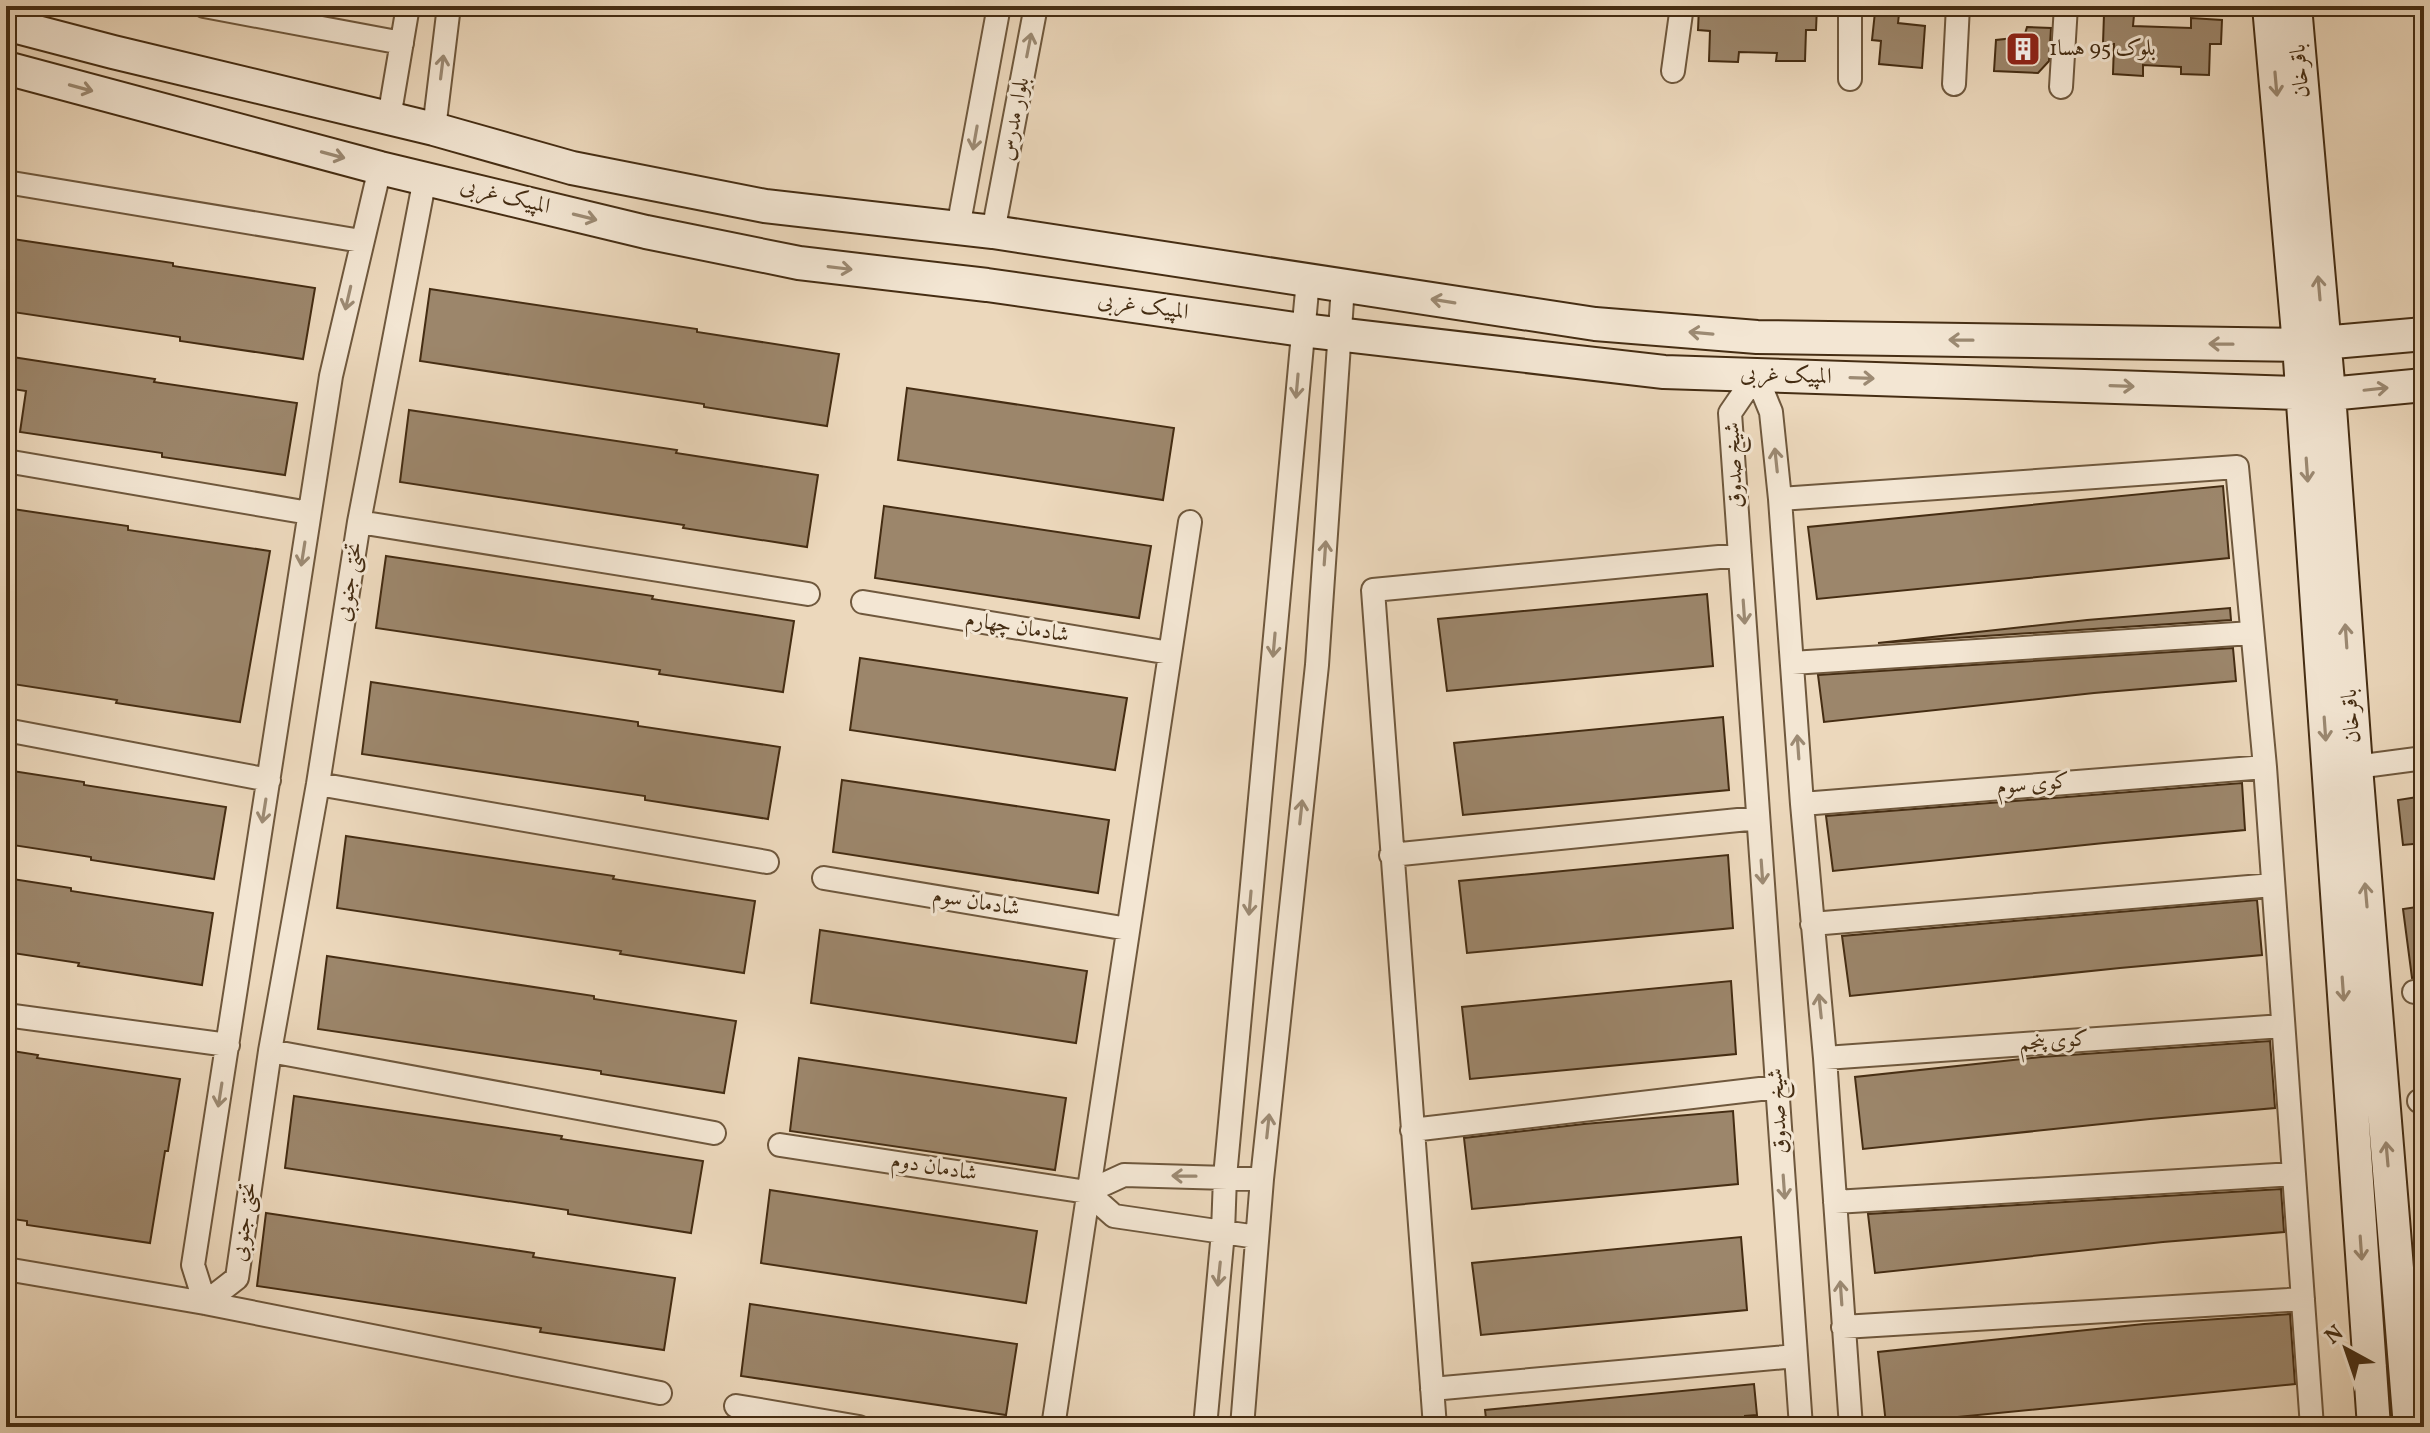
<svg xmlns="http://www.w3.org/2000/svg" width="2430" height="1433" viewBox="0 0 2430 1433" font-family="Vollkorn,Amiri,serif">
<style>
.building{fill:#9c866b;stroke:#452d13;stroke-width:2}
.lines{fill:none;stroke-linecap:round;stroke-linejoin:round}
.street-casing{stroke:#6f583d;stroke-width:26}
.secondary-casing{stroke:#452d13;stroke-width:36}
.street{stroke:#f3e6d3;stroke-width:22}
.secondary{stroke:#f3e6d3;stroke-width:32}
.oneway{stroke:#9c8a73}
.labels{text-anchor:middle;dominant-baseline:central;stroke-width:6;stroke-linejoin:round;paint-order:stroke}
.poi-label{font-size:22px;fill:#452d13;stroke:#f3e6d3;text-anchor:start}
.street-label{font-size:22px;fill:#452d13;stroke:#f3e6d3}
</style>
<rect width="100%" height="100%" fill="#ecd8bc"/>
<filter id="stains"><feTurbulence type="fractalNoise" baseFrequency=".0025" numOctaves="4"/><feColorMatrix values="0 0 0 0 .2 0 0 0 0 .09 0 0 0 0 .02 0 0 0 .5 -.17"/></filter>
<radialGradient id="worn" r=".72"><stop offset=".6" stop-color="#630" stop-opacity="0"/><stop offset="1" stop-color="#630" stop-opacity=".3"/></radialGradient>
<!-- building -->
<path class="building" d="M1699 6H1729V12L1786 14 1787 6H1817L1816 30H1806L1805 61H1776L1777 53 1739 52 1738 62 1709 61 1710 31 1698 30Z
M1875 12 1899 14 1898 23 1925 26 1922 68 1879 64 1881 41 1872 40Z
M2104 14 2134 15 2133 26 2191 28V18L2222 20 2221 44H2210L2209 75 2181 74V67L2143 65V76L2113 74 2114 44H2103Z
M2027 27 2051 28 2049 61 2038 73 1994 71 1996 40 2024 37Z
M6 238 173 263V266L315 288 303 359 180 341V337L6 311Z
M430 289 697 329V332L839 354 827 426 704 407V404L420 361Z
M6 356 155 379 154 382 297 403 285 475 162 457V453L20 432 26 391 6 388Z
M907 388 1174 428 1163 500 898 460Z
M409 410 677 450 676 453 818 475 807 547 683 528 684 525 400 482Z
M2223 486 2229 558 1817 599 1808 527Z
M884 506 1151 546 1139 618 875 578Z
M6 508 128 526V530L270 551 240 722 116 703 117 700 6 683Z
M386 556 653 596 652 599 794 621 783 692 659 674 660 670 376 628Z
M1707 594 1713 666 1447 691 1438 619Z
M2230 608 2231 620 1878 643 2087 620Z
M2233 648 2236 681 2094 693 1824 722 1818 675Z
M860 658 1127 698 1115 770 850 730Z
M371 682 638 722V726L780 747 768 819 645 800V796L362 754Z
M1723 717 1729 790 1463 815 1454 743Z
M6 770 84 782V785L226 807 214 879 91 860V857L6 844Z
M842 780 1109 820 1098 893 833 852Z
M2242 783 2245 830 2104 843 1833 871 1826 816Z
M2424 796V843L2403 845 2398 800Z
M346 836 614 876 613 879 755 901 744 973 620 954 621 951 337 908Z
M1728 855 1733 928 1467 953 1459 881Z
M6 878 71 888V891L213 913 202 985 78 966 79 963 6 952Z
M2257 900 2262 955 2120 968 1850 996 1842 936Z
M2424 906V977L2412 978 2403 909Z
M820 930 1087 971 1076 1043 811 1003Z
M327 956 594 996V999L736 1021 724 1093 601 1074V1071L318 1029Z
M1731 981 1736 1054 1470 1079 1462 1007Z
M2270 1041 2275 1108 2150 1119 1863 1149 1855 1077 2041 1057Z
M6 1050 38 1055 37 1058 180 1079 168 1151H165L150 1243 27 1225V1221L6 1218Z
M799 1058 1066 1098 1055 1170 790 1131Z
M294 1096 562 1136 561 1139 703 1161 691 1233 568 1214V1210L285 1168Z
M1733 1111 1738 1184 1472 1209 1464 1138 1584 1124Z
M2281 1189 2284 1232 2163 1242 1875 1273 1868 1214Z
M770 1190 1037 1231 1026 1303 761 1263Z
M266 1213 534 1253 533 1257 675 1278 664 1350 540 1332 541 1328 257 1286Z
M1741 1237 1747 1310 1481 1335 1472 1263Z
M750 1304 1017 1344 1006 1415 741 1376Z
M2290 1314 2295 1384 1886 1424 1878 1352 2144 1324Z
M1754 1384 1757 1415 1745 1416 1746 1427H1487L1485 1410Z"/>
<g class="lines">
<defs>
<path id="street" d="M204 6 402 43
M1673 71 1682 6
M1850 79V6
M1954 84 1958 6
M2061 87 2066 6
M389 118 408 6
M434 129 449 6
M380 168 331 376 193 1265 205 1303 237 1278 270 1051 318 784 359 522 425 178
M6 182 361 241
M958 228 999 6
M993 232 1036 6
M1756 375 1730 413 1801 1427
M1756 375 1771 412 1780 499 1802 804 1825 1058 1851 1427
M6 461 309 513
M1780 499 2237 467 2265 767 2312 1427
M359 522 808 594
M863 602 1170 653
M1792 663 2252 633
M6 730 269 780
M2356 767 2424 758
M318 784 767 862
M1802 804 2265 767
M1391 855 1758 818
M824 878 1128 929
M1812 924 2273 885
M2414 992 2424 991
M6 1015 228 1045
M270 1051 714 1133
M1825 1058 2283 1026
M2419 1101H2424
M1412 1130 1777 1087
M780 1145 1087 1192
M1087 1192 1114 1216 1257 1237
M1087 1192 1124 1175 1262 1179
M1835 1202 2294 1174
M6 1269 205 1303 660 1393
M1843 1327 2303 1299
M1432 1389 1796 1356
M736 1406 859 1427
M1053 1427 1190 522
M1205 1427 1223 1232 1225 1177 1308 280
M1242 1427 1262 1179 1317 665 1343 286
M1435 1427 1373 590 1740 555"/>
<path id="secondary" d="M2269 6 2299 345 2374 1427
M2295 6 2329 394 2356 767 2410 1427
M6 24 113 52 434 129 572 168 765 206 993 232 1595 324 1757 337 2299 345 2424 334
M6 68 380 168 646 232 799 263 987 285 1302 330 1664 372 2329 394 2424 385"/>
</defs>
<!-- street casing -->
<use href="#street" class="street-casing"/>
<!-- secondary casing -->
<use href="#secondary" class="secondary-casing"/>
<!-- street -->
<use href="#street" class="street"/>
<!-- secondary -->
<use href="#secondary" class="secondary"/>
</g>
<!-- one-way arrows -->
<defs><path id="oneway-shaft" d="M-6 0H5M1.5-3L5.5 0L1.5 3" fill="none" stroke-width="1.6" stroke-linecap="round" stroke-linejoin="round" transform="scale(2)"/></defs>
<g class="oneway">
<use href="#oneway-shaft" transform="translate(1029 45) rotate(-79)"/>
<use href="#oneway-shaft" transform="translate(442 67) rotate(-83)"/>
<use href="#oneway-shaft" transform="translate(2276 84) rotate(85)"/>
<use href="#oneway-shaft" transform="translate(81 88) rotate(15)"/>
<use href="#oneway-shaft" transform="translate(975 138) rotate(100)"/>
<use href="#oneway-shaft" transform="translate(333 155) rotate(15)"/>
<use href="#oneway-shaft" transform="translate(585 217) rotate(14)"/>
<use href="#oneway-shaft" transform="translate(840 268) rotate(7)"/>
<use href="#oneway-shaft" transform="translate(2319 288) rotate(-95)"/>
<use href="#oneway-shaft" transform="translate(348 298) rotate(103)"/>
<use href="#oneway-shaft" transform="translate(1443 301) rotate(-171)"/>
<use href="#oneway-shaft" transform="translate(1701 333) rotate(-175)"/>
<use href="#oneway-shaft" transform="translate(1961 340) rotate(-179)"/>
<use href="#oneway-shaft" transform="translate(2221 344) rotate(-179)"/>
<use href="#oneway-shaft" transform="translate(1862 378) rotate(2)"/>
<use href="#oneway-shaft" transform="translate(1297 386) rotate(95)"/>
<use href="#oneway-shaft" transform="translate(2122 386) rotate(2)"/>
<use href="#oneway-shaft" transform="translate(2376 389) rotate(-6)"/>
<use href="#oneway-shaft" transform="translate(1776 460) rotate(-96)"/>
<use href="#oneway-shaft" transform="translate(2307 470) rotate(86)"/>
<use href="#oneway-shaft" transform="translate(1325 553) rotate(-86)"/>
<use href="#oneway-shaft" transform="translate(303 554) rotate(99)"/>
<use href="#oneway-shaft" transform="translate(1744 612) rotate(86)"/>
<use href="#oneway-shaft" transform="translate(2346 636) rotate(-94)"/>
<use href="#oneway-shaft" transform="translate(1274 645) rotate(95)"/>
<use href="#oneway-shaft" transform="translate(2325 729) rotate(86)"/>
<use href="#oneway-shaft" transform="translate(1798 747) rotate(-94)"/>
<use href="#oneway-shaft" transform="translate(264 811) rotate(99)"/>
<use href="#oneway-shaft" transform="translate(1301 812) rotate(-84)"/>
<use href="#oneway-shaft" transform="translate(1762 872) rotate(86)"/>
<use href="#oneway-shaft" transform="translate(2366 895) rotate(-95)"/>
<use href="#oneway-shaft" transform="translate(1250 903) rotate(95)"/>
<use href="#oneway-shaft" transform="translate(2343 989) rotate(86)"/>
<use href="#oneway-shaft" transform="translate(1820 1006) rotate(-96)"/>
<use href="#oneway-shaft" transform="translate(220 1095) rotate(99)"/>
<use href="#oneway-shaft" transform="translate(1268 1126) rotate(-84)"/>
<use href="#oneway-shaft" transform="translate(2387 1154) rotate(-95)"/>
<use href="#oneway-shaft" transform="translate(1184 1176) rotate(-179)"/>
<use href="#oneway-shaft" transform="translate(1784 1187) rotate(86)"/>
<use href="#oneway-shaft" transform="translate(2361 1248) rotate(86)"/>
<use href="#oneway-shaft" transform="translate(1219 1274) rotate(96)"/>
<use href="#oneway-shaft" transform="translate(1841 1293) rotate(-94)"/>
</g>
<!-- icons -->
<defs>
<symbol id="building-square" viewBox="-11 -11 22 22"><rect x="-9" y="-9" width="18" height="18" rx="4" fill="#8f2418" stroke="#f3e6d3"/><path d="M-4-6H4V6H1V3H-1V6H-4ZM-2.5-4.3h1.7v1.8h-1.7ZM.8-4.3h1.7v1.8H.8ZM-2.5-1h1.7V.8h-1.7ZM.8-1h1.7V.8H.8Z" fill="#fff"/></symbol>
</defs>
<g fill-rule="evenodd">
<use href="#building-square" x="2003" y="29" width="40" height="40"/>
</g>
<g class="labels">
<!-- poi labels -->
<g class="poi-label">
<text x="2049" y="49">بلوک 95 هسا1</text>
</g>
<!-- street labels -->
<g class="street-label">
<text transform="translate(2301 71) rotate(-95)">باقرخان</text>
<text transform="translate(1015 119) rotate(-79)">بلوار مدرس</text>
<text transform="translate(505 197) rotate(14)">المپیک غربی</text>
<text transform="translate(1143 307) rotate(8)">المپیک غربی</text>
<text transform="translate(1786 376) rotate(2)">المپیک غربی</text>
<text transform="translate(1735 465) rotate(-93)">شیخ صدوق</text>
<text transform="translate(350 582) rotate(-81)">تختی جنوبی</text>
<text transform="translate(1017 628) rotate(9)">شادمان چهارم</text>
<text transform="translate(2352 716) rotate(-94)">باقرخان</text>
<text transform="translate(2033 785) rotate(-5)">کوی سوم</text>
<text transform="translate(976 903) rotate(9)">شادمان سوم</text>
<text transform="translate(2054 1042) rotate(-4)">کوی پنجم</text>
<text transform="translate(1779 1111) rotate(-94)">شیخ صدوق</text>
<text transform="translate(934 1168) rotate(9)">شادمان دوم</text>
<text transform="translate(245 1222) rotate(-82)">تختی جنوبی</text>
</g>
</g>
<!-- margin -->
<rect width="2430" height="1433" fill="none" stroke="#ecd8bc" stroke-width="32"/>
<rect x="8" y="8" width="2414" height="1417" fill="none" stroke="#452d13" stroke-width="4"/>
<rect x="16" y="16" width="2398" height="1401" fill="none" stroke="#452d13" stroke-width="2"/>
<!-- north arrow -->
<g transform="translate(2346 1349) rotate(320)" stroke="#f3e6d3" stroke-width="6" paint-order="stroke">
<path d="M0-6L14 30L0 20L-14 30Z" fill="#452d13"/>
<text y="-12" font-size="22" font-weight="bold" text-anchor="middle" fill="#452d13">N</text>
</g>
<rect width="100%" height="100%" filter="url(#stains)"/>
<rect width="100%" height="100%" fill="url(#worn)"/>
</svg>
